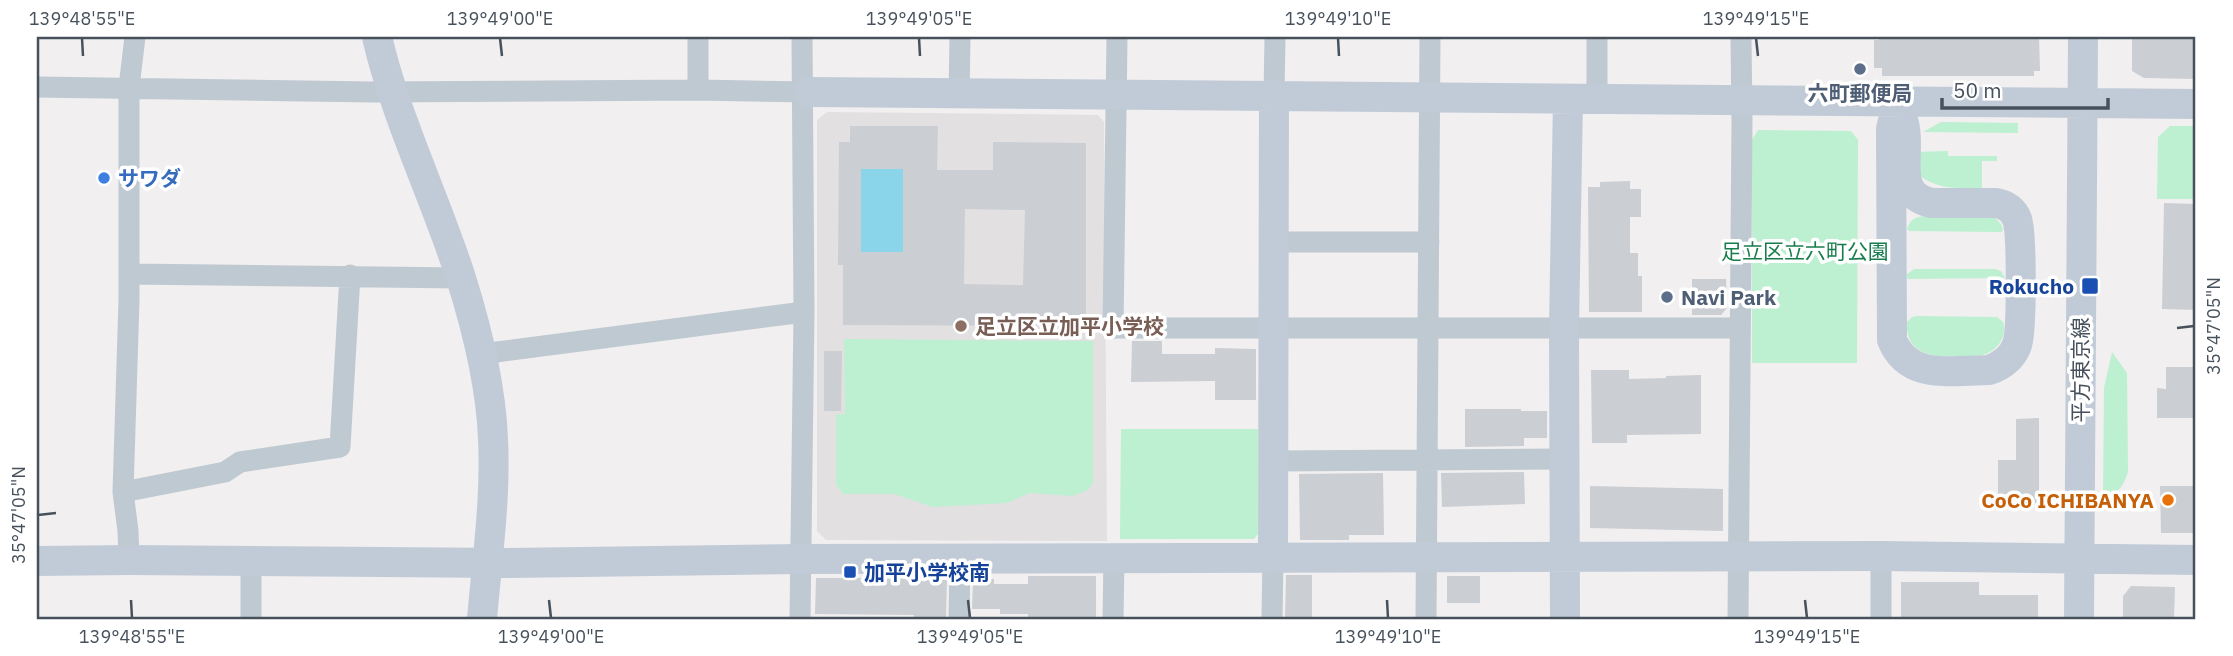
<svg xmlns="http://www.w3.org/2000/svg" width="2233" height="656" viewBox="0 0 2233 656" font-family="'IBM Plex Sans','Noto Sans JP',sans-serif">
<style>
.education{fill:#e2e0e1}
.green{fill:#bdefd1}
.water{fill:#8bd5eb}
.building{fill:#cbced3;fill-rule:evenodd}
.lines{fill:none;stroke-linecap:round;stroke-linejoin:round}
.street{stroke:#bfc9d1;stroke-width:21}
.secondary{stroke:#c1cbd7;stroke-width:30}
.ticks{fill:none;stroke:#47515c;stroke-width:2.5}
.service-dot{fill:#5c6f8a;stroke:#fff;stroke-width:2.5}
.shop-dot{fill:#3f7fe0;stroke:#fff;stroke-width:2.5}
.transit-dot{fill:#1a4fb4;stroke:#fff;stroke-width:2.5}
.education-dot{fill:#8d6e63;stroke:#fff;stroke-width:2.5}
.food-dot{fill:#e8710a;stroke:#fff;stroke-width:2.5}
.labels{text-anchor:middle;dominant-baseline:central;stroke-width:7;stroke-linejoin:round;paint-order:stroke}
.service-label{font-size:21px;font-weight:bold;fill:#4e5e75;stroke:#fff}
.shop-label{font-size:21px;font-weight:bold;fill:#366cbe;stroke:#fff;text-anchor:start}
.park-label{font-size:21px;fill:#187d4d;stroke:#fff}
.transit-label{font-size:21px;font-weight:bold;fill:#164399;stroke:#fff;text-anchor:end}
.education-label{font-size:21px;font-weight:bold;fill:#785e54;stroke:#fff;text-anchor:start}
.street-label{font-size:21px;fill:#47515c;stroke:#fff}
.food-label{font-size:21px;font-weight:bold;fill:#c56008;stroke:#fff;text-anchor:end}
.neatline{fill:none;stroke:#47515c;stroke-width:2.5}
.ticks-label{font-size:18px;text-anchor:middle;fill:#47515c}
</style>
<rect width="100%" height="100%" fill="#f1efef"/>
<!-- education -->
<path class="education" d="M827 112 1098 115 1104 122 1107 541 826 540 817 531V120Z"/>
<!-- green -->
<path class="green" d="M1941 122 2018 123V133L1923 132Z
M2170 126H2196V199H2157L2158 137Z
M1758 130 1851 131 1858 140 1857 363H1752V140Z
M1948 151V156H1997V161H1982V188C1959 188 1939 190 1920 176L1915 152Z
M1924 216 1995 218 2001 224 2003 230 2001 232 1909 231 1907 229C1910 220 1915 217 1924 216Z
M1914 269H1995L2001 271 2005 278 1908 279 1906 275Z
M1917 316 1997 317 2003 322C2008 336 1997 352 1982 355 1973 357 1963 356 1954 356 1943 356 1931 357 1921 351 1910 345 1907 335 1906 323L1912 317Z
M844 339 1093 341V483L1088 490 1072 496 1029 493 1007 503 933 507 894 494H843L836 484V415L845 414Z
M2112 352 2127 373 2128 472C2123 487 2119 493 2103 497L2104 388Z
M1121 429H1258V534L1254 539H1120Z"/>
<!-- water -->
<path class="water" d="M861 169H903V252H861Z"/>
<!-- building -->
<path class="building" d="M1879 37H2039L2040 71H2034V76H1882V68H1874V40H1879Z
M2132 37H2196V79L2144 78 2132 71Z
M850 126H938L937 170H993V142L1086 143V326L843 325V265H838L839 142H850ZM861 169H903V252H861ZM965 209 1025 210 1023 285 964 284Z
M1630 181V189H1641V217H1630V253H1638V276H1642V312H1589L1588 187H1600V182Z
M2164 203 2196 204V310L2162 309Z
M1692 279H1726L1727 308 1721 315H1692Z
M1132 341H1162V354H1215V348L1256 349V400H1215V381L1131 382Z
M824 351H842L841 411H824Z
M2166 367H2196V418H2157V388L2166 389Z
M1591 370H1629V379L1666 378V376L1701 375V434L1627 435V443H1592Z
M1465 409H1521V411H1547V438H1524V446L1465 447Z
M2039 418V505H2016V494H1998V460H2016V419Z
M1524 472 1525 504 1442 507 1441 473Z
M1383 473 1384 535H1349V540H1300L1299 474Z
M1590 486 1723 489V531L1590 528Z
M2160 486H2196V533H2161Z
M1286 575H1312V619H1285Z
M1028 576H1096V619H1028V614H1000V609H972L973 578 994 579V584H1028Z
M1447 576H1480V603H1447Z
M816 578H947L946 619H914V615L815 614Z
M1901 582H1979V595H2038V619H1901Z
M2131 586 2175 587 2174 619H2123V596Z"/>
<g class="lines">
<!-- street -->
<path class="street" d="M1117 37 1113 328H1740
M37 87 373 92 698 90 810 92
M698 90V37
M959 94 960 37
M1274 95 1275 37
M1597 99V37
M1274 242H1429
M129 274 461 278
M481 354 804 312
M1274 461 1565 459
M123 492 225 472 240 462 340 447 350 275
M129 560 128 531 123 492 129 300V87L135 37
M251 562V619
M800 619 804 312 802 37
M959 619 960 558
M1113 619 1114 558
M1272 619 1273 557
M1426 619 1430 37
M1738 619 1742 121 1741 37
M1881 619V556"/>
<!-- secondary -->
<path class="secondary" d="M377 37C396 119 435 197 461 278 477 329 491 385 493 439 496 499 487 560 482 619
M810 92 2196 104
M1897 103C1900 111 1904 120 1905 129 1910 158 1893 195 1932 203H1996C2006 205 2013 209 2017 219 2022 233 2022 331 2017 345 2012 358 2001 366 1989 370 1952 370 1909 381 1892 340L1891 129Z
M1273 557 1274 95
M37 561 129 560 508 563 800 559 1881 556 2196 560
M1565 619 1564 328 1568 99
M2079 619 2083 37"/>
</g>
<!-- ticks -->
<path class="ticks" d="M82 38 83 56M500 38 502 56M919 38 920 56M1338 38 1339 56M1756 38 1758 56M2177 328 2194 326M38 515 56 513M131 600 132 618M549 600 551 618M968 600 970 618M1387 600 1388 618M1805 600 1807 618"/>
<!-- markers -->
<g class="service-dot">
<circle cx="1860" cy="69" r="7"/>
<circle cx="1667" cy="297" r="7"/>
</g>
<circle class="shop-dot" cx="104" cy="178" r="7"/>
<g class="transit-dot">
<rect x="2081" y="277" width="18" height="18" rx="3.5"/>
<rect x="843" y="565" width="14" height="14" rx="3.5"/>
</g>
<circle class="education-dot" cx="961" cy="326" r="7"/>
<circle class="food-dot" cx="2168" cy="500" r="7"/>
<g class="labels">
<!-- service labels -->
<g class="service-label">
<text x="1860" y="93">六町郵便局</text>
<text x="1681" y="297" text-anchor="start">Navi Park</text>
</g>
<!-- shop labels -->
<g class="shop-label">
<text x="118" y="178">サワダ</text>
</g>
<!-- park labels -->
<g class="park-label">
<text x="1805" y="251">足立区立六町公園</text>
</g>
<!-- transit labels -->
<g class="transit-label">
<text x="2074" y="286">Rokucho</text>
<text x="864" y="572" text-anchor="start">加平小学校南</text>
</g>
<!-- education labels -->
<g class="education-label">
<text x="975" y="326">足立区立加平小学校</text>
</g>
<!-- street labels -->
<g class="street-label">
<text transform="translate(2080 370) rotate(-90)">平方東京線</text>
</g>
<!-- food labels -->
<g class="food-label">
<text x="2154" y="500">CoCo ICHIBANYA</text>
</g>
</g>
<!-- border -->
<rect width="2233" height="656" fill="none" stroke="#ffffff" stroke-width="77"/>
<!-- scale -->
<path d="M1942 98v10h166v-10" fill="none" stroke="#47515c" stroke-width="3.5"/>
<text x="1953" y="98" font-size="21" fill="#47515c" stroke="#ffffff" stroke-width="5" paint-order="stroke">50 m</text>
<rect x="38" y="38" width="2156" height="580" class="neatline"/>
<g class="ticks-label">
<text x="82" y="25">139°48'55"E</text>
<text x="500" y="25">139°49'00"E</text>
<text x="919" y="25">139°49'05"E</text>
<text x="1338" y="25">139°49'10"E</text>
<text x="1756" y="25">139°49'15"E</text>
<text transform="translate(2214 326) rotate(-90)" y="6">35°47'05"N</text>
<text transform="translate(19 515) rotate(-90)" y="6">35°47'05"N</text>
<text x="132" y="643">139°48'55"E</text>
<text x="551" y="643">139°49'00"E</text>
<text x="970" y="643">139°49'05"E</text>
<text x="1388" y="643">139°49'10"E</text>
<text x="1807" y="643">139°49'15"E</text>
</g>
</svg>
